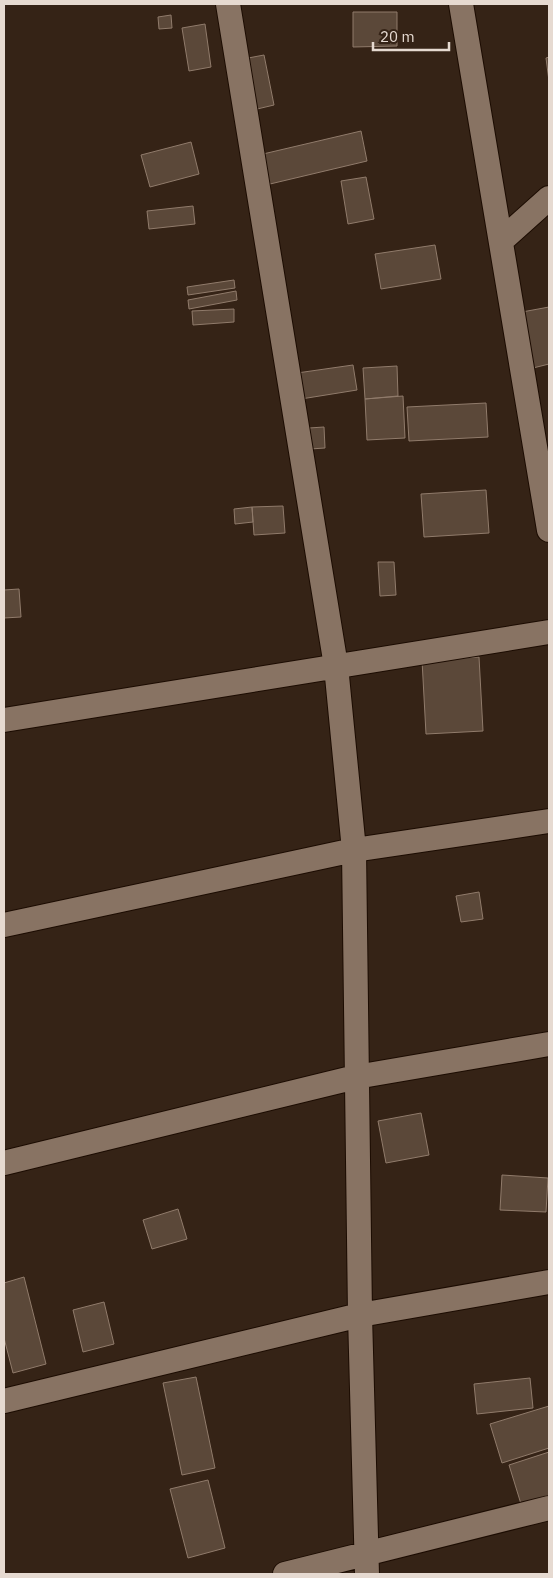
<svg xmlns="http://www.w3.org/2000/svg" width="553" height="1578" viewBox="0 0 553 1578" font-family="'IBM Plex Sans',sans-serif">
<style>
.building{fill:#5b4839;stroke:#907b6b}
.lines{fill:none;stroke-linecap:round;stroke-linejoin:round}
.minor-casing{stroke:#1c0c02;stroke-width:26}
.minor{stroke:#887363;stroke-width:24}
</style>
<rect width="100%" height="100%" fill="#352316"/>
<!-- building -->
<path class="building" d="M353 12H397V46L353 47Z
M171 15 172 28 159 29 158 17Z
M205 24 211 67 189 71 182 28Z
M264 55 274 105 253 110 243 59Z
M549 57V81L546 58Z
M361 131 367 161 270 184 263 154Z
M191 142 199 174 150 187 141 155Z
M366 177 374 219 348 224 341 181Z
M193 206 195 224 149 229 147 211Z
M435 245 441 279 381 289 375 254Z
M234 280 235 288 188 295 187 287Z
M236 291 237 300 189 309 188 300Z
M549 307V364L533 368 522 312Z
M234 309V322L193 325 192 311Z
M353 365 357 390 301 399 297 373Z
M397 366 398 396 365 399 363 368Z
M403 396 405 438 367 440 365 399Z
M486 403 488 437 409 441 407 407Z
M324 427 325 448 310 449 309 428Z
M486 490 489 533 424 537 421 494Z
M283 506 285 533 254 535 252 507Z
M252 507 253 522 235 524 234 509Z
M378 562H394L396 595 380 596Z
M19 589 21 617 4 618V590Z
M479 657 483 731 426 734 422 660Z
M479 892 483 919 461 922 456 896Z
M421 1113 429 1155 386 1163 378 1121Z
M502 1175 548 1178 546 1212 500 1210Z
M178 1209 187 1239 152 1249 143 1220Z
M24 1277 46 1364 13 1373 4 1338V1283Z
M104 1302 114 1344 83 1352 73 1310Z
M196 1377 215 1468 182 1475 163 1383Z
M530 1378 533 1408 477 1414 474 1384Z
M549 1406V1448L502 1463 490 1424Z
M549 1452V1495L521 1504 509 1465Z
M208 1480 225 1548 188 1558 170 1489Z"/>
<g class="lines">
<defs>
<path id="minor" d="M228 4 336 666 354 850 360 1315 367 1574
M461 4 549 530
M501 241 549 198
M4 720 549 632
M4 925 354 850 549 821
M4 1163 356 1077 549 1044
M4 1401 360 1315 549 1282
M285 1574 549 1508"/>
</defs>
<!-- minor casing -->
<use href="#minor" class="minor-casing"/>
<!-- minor -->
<use href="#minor" class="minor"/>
</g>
<!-- border -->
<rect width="553" height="1578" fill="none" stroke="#e6dad1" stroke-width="10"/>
<!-- scale -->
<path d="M373 42v8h76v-8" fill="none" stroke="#e6dad1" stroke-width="2.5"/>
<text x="380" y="42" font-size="15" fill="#e6dad1" stroke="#352316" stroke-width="4" paint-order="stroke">20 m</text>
</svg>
